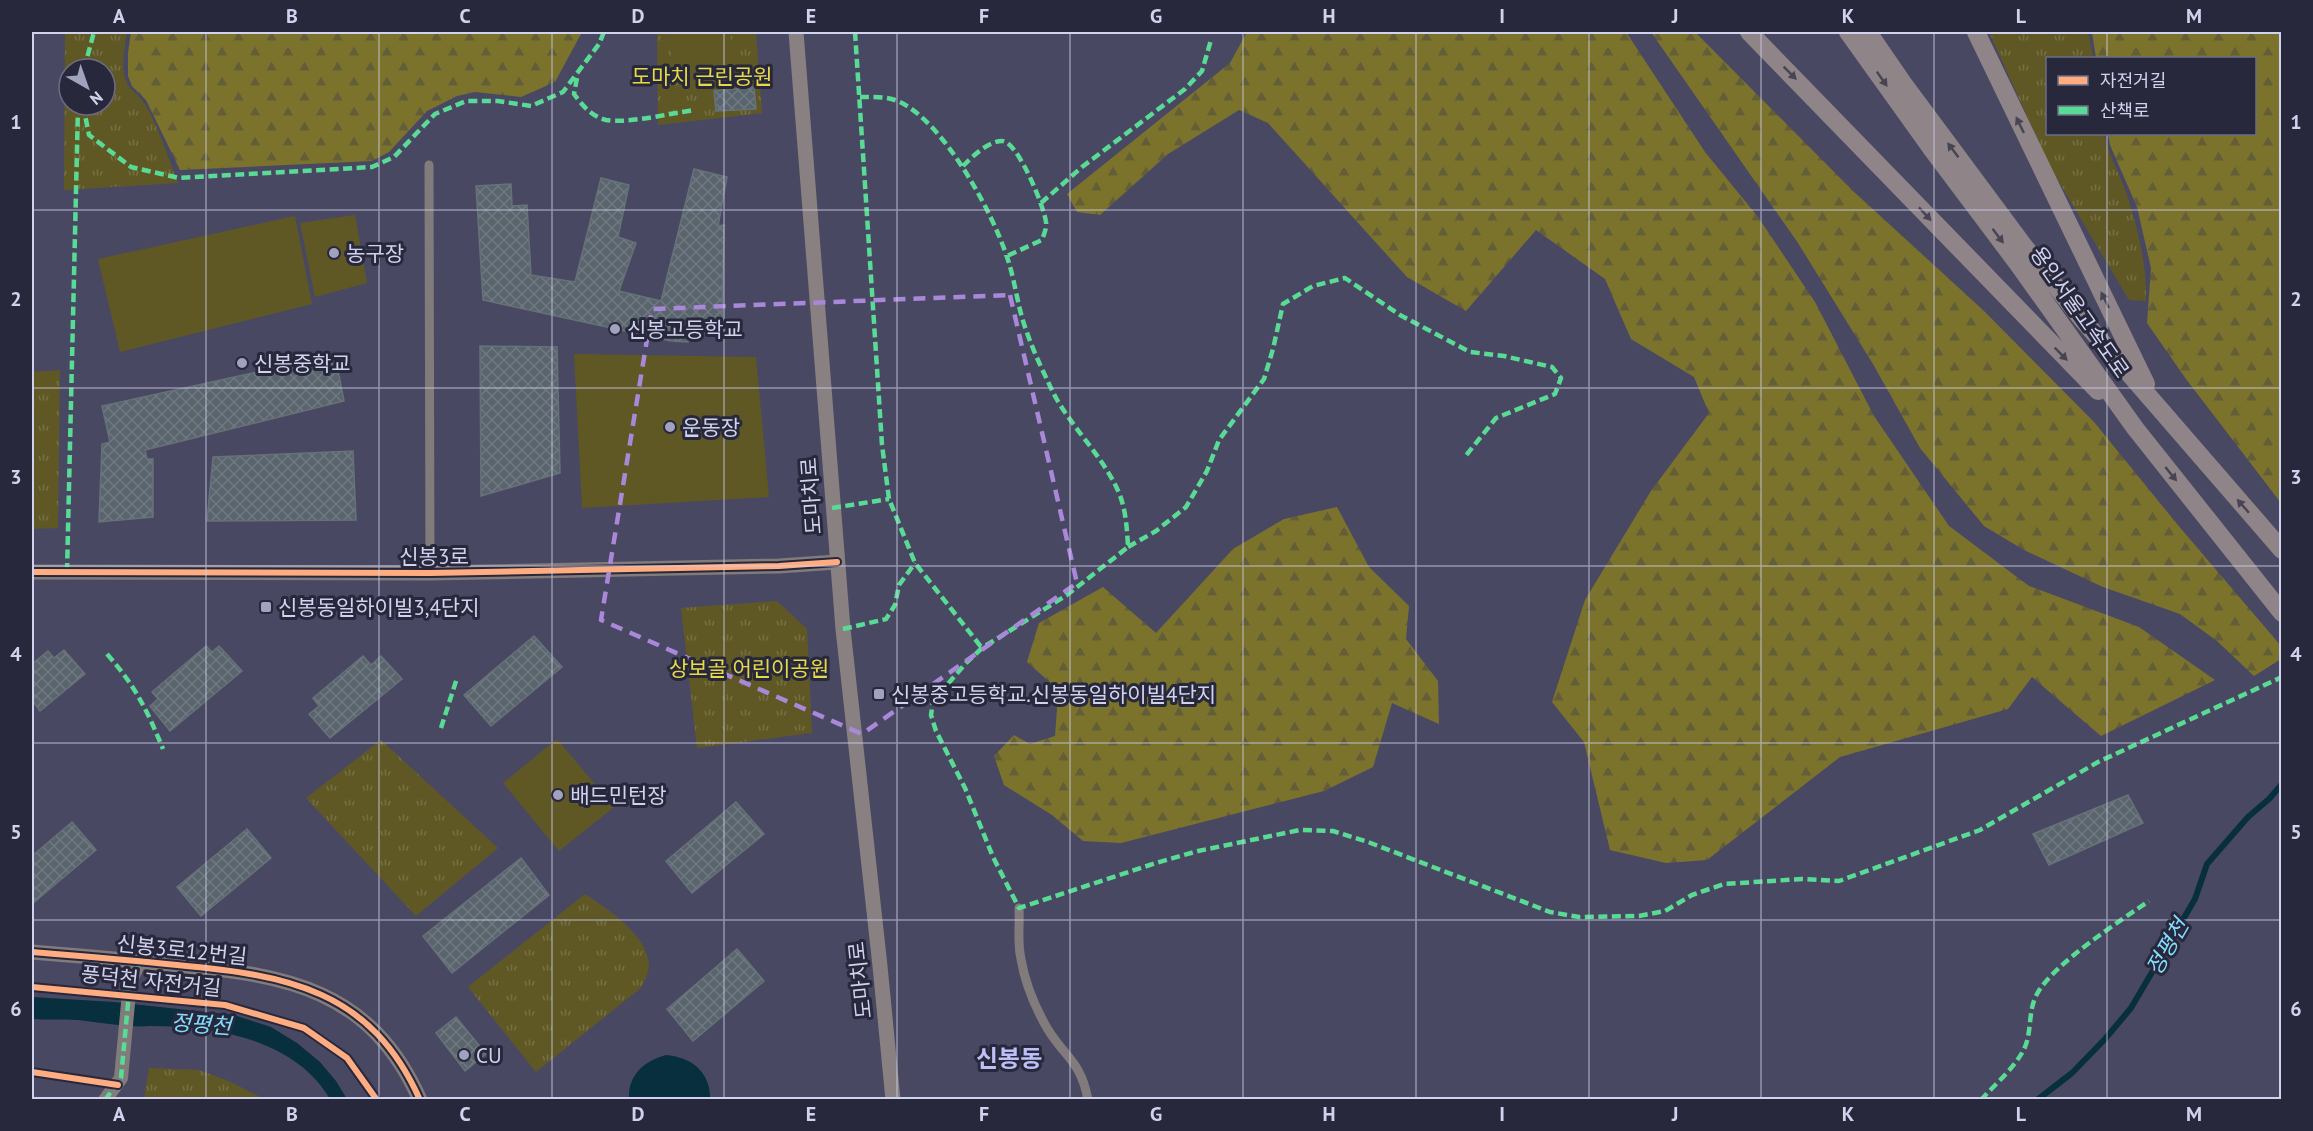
<svg xmlns="http://www.w3.org/2000/svg" width="2313" height="1131" viewBox="0 0 2313 1131" font-family="'PT Sans','Noto Sans KR',sans-serif">
<style>
.grass{fill:url(#grass-tufts);fill-rule:evenodd}
.forest{fill:url(#forest-firs)}
.pitch{fill:#5f5825}
.water{fill:#072f3e}
.lines{fill:none;stroke-linecap:round;stroke-linejoin:round}
.stream{stroke:#072f3e;stroke-width:6}
.building{fill:url(#building-cross-hatch);stroke:#677178;stroke-width:1.5}
.service{stroke:#817b7c;stroke-width:9}
.pedestrian{stroke:#817b7c;stroke-width:14}
.minor{stroke:#817b7c;stroke-width:15}
.tertiary{stroke:#817b7c;stroke-width:15}
.secondary{stroke:#898081;stroke-width:15}
.motorway{stroke:#8f8488;stroke-width:18}
.quiet{stroke:#5adb95;stroke-width:4.5;stroke-dasharray:9 4.5;stroke-linecap:butt}
.cycleway-casing{stroke:#28283d;stroke-width:10}
.cycleway{stroke:#ffac80;stroke-width:6}
.oneway{fill:#474454}
.marked{fill:none;stroke:#aa88d9;stroke-width:4.5;stroke-dasharray:12 8;stroke-linejoin:round}
.grid{fill:none;stroke:#d1d3ee;stroke-width:1.5;stroke-opacity:0.55}
.poi-dot{fill:#a1a2bd;stroke:#28283d;stroke-width:2}
.labels{text-anchor:middle;dominant-baseline:central;stroke-width:6;stroke-linejoin:round;paint-order:stroke}
.park-label{font-size:21px;fill:#e8d947;stroke:#28283d}
.poi-label{font-size:21px;fill:#d1d3ee;stroke:#28283d;text-anchor:start}
.street-label{font-size:21px;fill:#d1d3ee;stroke:#28283d}
.water-label{font-size:22px;font-style:italic;fill:#84ddfd;stroke:#28283d}
.quarter-label{font-size:24px;font-weight:bold;fill:#bdbff5;stroke:#28283d}
.neatline{fill:none;stroke:#d1d3ee;stroke-width:2}
.grid-label{font-size:20px;text-anchor:middle;font-weight:bold;fill:#d1d3ee}
</style>
<defs>
<pattern id="grass-tufts" width="24" height="20" patternUnits="userSpaceOnUse" patternTransform="scale(1.5)"><rect width="24" height="20" fill="#5f5825"/><path d="M3 7l-1-3M5 7V3M7 7l1-3M15 17l-1-3M17 17v-4M19 17l1-3" fill="none" stroke="#756f45"/></pattern>
<pattern id="forest-firs" width="22" height="20" patternUnits="userSpaceOnUse" patternTransform="scale(1.5)"><rect width="22" height="20" fill="#7b732c"/><path d="M5 1l3.5 6h-7zM16 11l3.5 6h-7z" fill="#635e37"/></pattern>
<pattern id="building-cross-hatch" width="8" height="8" patternUnits="userSpaceOnUse" patternTransform="scale(1.5)"><rect width="8" height="8" fill="#59646d"/><path d="M0 0l8 8M0 8l8-8" fill="none" stroke="#707982"/></pattern>
</defs>
<rect width="100%" height="100%" fill="#494862"/>
<!-- grass -->
<path class="grass" d="M65 32H127C125 47 121 63 125 78 128 89 136 92 142 100 156 119 169 160 178 183L64 190ZM69 69H105V105H69Z
M657 32H756L762 113 658 125Z
M1989 32H2088L2093 58H2048V134H2104C2108 155 2120 174 2127 195 2138 229 2147 266 2146 301L2129 300 2049 165Z
M60 370 58 528 32 529V372Z
M777 601 807 629 812 733 697 748 681 608Z
M381 740 498 848 416 916 306 798Z
M585 894C608 910 647 934 649 965 649 972 644 981 642 987L536 1072 468 987Z
M149 1068 199 1070 231 1082 264 1099H144Z"/>
<!-- forest -->
<path class="forest" d="M131 32H582L555 82 521 97 475 92 457 96 427 111 389 152 372 161 180 170 146 100 132 86 128 76V53Z
M1247 32H1626L1705 152 1758 217 1815 302 1874 416 1949 526 2029 586 2139 627 2215 680 2101 736 2032 677 2008 709 1840 757 1707 860 1666 863 1610 850 1584 742 1552 702 1585 600 1651 491 1709 413 1694 377 1631 339 1605 279 1536 230 1466 311 1407 277 1268 123 1239 110 1168 154 1100 215 1077 212 1067 194 1230 63Z
M1651 32H1695L1853 191 1983 310 2094 422 2177 524 2281 646V659L2254 676 2217 641 2180 614 2103 587 2024 550 1984 526 1920 448 1873 364 1798 243Z
M2092 32H2281V503L2186 379 2147 323 2151 268 2137 207 2110 145 2108 134H2254V58H2096Z
M1337 507 1369 567 1409 606 1406 639 1438 681 1439 724 1392 703 1373 767 1324 791 1121 843 1083 841 1052 815 1004 785 994 756 1014 735 1030 744 1055 736 1057 709 1053 685 1027 662 1039 623 1103 587 1156 633 1233 549 1284 519Z"/>
<!-- pitch -->
<path class="pitch" d="M669 32H730L733 77 696 83 673 67Z
M355 215 367 283 315 297 300 223Z
M295 216 312 304 120 352 98 259Z
M574 354 756 357 769 497 582 508Z
M557 739 614 807 559 851 503 783Z"/>
<!-- water -->
<path class="water" d="M32 997 114 1002 234 1015 271 1027 297 1043 320 1062 336 1081 347 1099H330C295 1039 215 1026 151 1026 145 1026 139 1027 132 1026 114 1025 96 1022 78 1020 62 1019 47 1020 32 1019Z
M666 1055C691 1057 711 1072 710 1099H629C628 1075 644 1061 666 1055Z"/>
<g class="lines">
<!-- stream -->
<path class="stream" d="M2037 1100 2072 1073 2105 1039 2131 1008 2195 899 2207 864 2248 817 2269 799 2282 784"/>
</g>
<!-- building -->
<path class="building" d="M754 87 756 109 716 111 714 91Z
M694 169 727 177 718 226 724 225 722 331 689 336 688 342 671 341 483 300 476 186 511 184 512 206 527 205 531 275 575 282 601 178 629 185 618 237 636 243 619 291 661 301Z
M480 346 557 347 560 473 481 496Z
M335 355 344 401 145 450 147 459H153V517L99 522 102 444 110 442 102 406Z
M353 451 356 520 207 521 213 457Z
M534 636 562 667 491 726 464 695Z
M206 646 212 652 219 646 242 671 170 731 150 706 158 699 152 692Z
M64 650 85 674 40 711 32 700V664L48 651 54 658Z
M363 656 371 665 381 656 402 679 330 738 309 714 319 706 313 698Z
M2128 795 2143 823 2049 865 2033 834Z
M736 802 764 834 692 893 666 861Z
M72 822 96 850 32 904V856Z
M247 829 271 858 201 916 177 887Z
M521 858 549 895 452 973 423 936Z
M737 949 764 981 693 1041 667 1009Z
M456 1017 486 1054 465 1071 436 1033Z"/>
<g class="lines">
<!-- service -->
<path class="service" d="M429 165 430 573
M1019 908C1020 924 1017 943 1021 959 1025 983 1035 1007 1047 1028 1065 1058 1081 1061 1088 1100"/>
<!-- pedestrian -->
<path class="pedestrian" d="M105 1100 121 1078 130 982 140 961"/>
<!-- minor -->
<path class="minor" d="M32 952C80 956 128 960 177 965 286 975 371 989 420 1100"/>
<!-- tertiary -->
<path class="tertiary" d="M32 572 430 573 779 566 837 562"/>
<!-- secondary -->
<path class="secondary" d="M796 32 843 629 880 966 893 1100"/>
<!-- motorway -->
<path class="motorway" d="M1749 32 2098 391
M1848 32 1931 148 2018 264 2135 428 2282 613
M1868 32 1903 83 2024 246 2081 318 2282 550
M1976 32 2146 384"/>
<!-- quiet -->
<path class="quiet" d="M855 32 882 445 889 499 915 563 982 648
M84 69 94 32
M577 78 574 94C582 105 591 116 606 120 627 124 672 113 694 110
M860 97C873 97 887 96 900 102 944 123 992 211 1007 257 1015 280 1017 304 1025 327 1030 342 1036 356 1042 369 1047 379 1051 389 1056 398 1075 431 1104 458 1119 493 1126 510 1127 529 1128 547L1067 595 982 648 966 663 933 701 931 715 936 731 965 788 993 857 1019 908 1156 863 1198 851 1300 830 1333 831 1368 842 1550 912 1579 917 1639 916 1665 911 1692 895 1724 884 1802 879 1839 881 1980 830 2098 762 2282 677
M83 105 89 135 131 167 179 178 372 167 394 157 435 114 466 101H498L531 106 563 92 599 44 604 32
M963 166C972 157 988 141 1002 141 1018 141 1044 207 1046 222 1047 228 1044 234 1042 240L1007 256
M1041 203 1082 167 1185 89 1202 71 1211 40
M832 508 889 499
M1128 547 1156 531 1186 507 1207 471 1219 440 1264 379 1273 349 1283 304 1313 286 1345 278 1400 315 1470 352 1504 356 1552 367 1561 378 1555 394 1496 418 1464 458
M67 572 78 107
M843 629 886 619 895 605 899 585 915 563
M107 654C136 687 147 710 163 749
M441 728 457 678
M105 1100 121 1078 130 982 140 961
M1981 1100C1995 1084 2016 1067 2025 1047 2032 1030 2028 1010 2037 994 2053 964 2120 921 2149 901"/>
<defs>
<path id="cycleway" d="M32 572 430 573 779 566 837 562
M32 952C80 956 128 960 177 965 286 975 371 989 420 1100
M32 987 225 1005 304 1028 347 1058 377 1100
M32 1072 118 1085"/>
</defs>
<!-- cycleway casing -->
<use href="#cycleway" class="cycleway-casing"/>
<!-- cycleway -->
<use href="#cycleway" class="cycleway"/>
</g>
<!-- one-way arrows -->
<defs><path id="oneway-solid" d="M-6-.8H1V-3.2L6.5 0L1 3.2V.8H-6Z" transform="scale(1.5)"/></defs>
<g class="oneway">
<use href="#oneway-solid" transform="translate(1790 73) rotate(45)"/>
<use href="#oneway-solid" transform="translate(1882 79) rotate(55)"/>
<use href="#oneway-solid" transform="translate(2020 125) rotate(-116)"/>
<use href="#oneway-solid" transform="translate(1953 150) rotate(-127)"/>
<use href="#oneway-solid" transform="translate(1925 214) rotate(47)"/>
<use href="#oneway-solid" transform="translate(1998 236) rotate(53)"/>
<use href="#oneway-solid" transform="translate(2105 300) rotate(-116)"/>
<use href="#oneway-solid" transform="translate(2061 354) rotate(45)"/>
<use href="#oneway-solid" transform="translate(2171 474) rotate(51)"/>
<use href="#oneway-solid" transform="translate(2243 506) rotate(-131)"/>
</g>
<!-- marked area -->
<path class="marked" d="M1010 295 1077 583 862 734 601 620 652 309Z"/>
<!-- grid -->
<path class="grid" d="M206 32V1100M379 32V1100M552 32V1100M724 32V1100M897 32V1100M1070 32V1100M1243 32V1100M1416 32V1100M1589 32V1100M1761 32V1100M1934 32V1100M2107 32V58M2107 134V1100M32 210H2282M32 388H2282M32 566H2282M32 743H2282M32 920H2282"/>
<!-- markers -->
<g class="poi-dot">
<circle cx="334" cy="253" r="6"/>
<circle cx="615" cy="329" r="6"/>
<circle cx="242" cy="363" r="6"/>
<circle cx="670" cy="427" r="6"/>
<rect x="260" y="601" width="12" height="12" rx="3"/>
<rect x="873" y="688" width="12" height="12" rx="3"/>
<circle cx="558" cy="795" r="6"/>
<circle cx="464" cy="1055" r="6"/>
</g>
<g class="labels">
<!-- park labels -->
<g class="park-label">
<text x="702" y="76">도마치 근린공원</text>
<text x="749" y="668">상보골 어린이공원</text>
</g>
<!-- poi labels -->
<g class="poi-label">
<text x="346" y="253">농구장</text>
<text x="627" y="329">신봉고등학교</text>
<text x="254" y="363">신봉중학교</text>
<text x="682" y="427">운동장</text>
<text x="278" y="607">신봉동일하이빌3,4단지</text>
<text x="891" y="694">신봉중고등학교.신봉동일하이빌4단지</text>
<text x="570" y="795">배드민턴장</text>
<text x="476" y="1055">CU</text>
</g>
<!-- street labels -->
<g class="street-label">
<text transform="translate(2080 312) rotate(55)">용인서울고속도로</text>
<text transform="translate(811 496) rotate(-94)">도마치로</text>
<text x="434" y="556">신봉3로</text>
<text transform="translate(182 950) rotate(6)">신봉3로12번길</text>
<text transform="translate(860 980) rotate(-96)">도마치로</text>
<text transform="translate(151 981) rotate(6)">풍덕천 자전거길</text>
</g>
<!-- water labels -->
<g class="water-label">
<text transform="translate(2167 947) rotate(-60)">정평천</text>
<text transform="translate(201 1024) rotate(4)">정평천</text>
</g>
<!-- quarter labels -->
<g class="quarter-label">
<text x="1009" y="1058">신봉동</text>
</g>
</g>
<!-- border -->
<rect width="2313" height="1131" fill="none" stroke="#28283d" stroke-width="66"/>
<!-- legend -->
<rect x="2046" y="57" width="210" height="78" fill="#28283d" stroke="#6c6c84" stroke-width="1.5"/>
<rect x="2058" y="76" width="30" height="9" fill="#ffac80" stroke="#6c6c84" stroke-width="1.5"/>
<text x="2100" y="87" font-size="18" fill="#d1d3ee">자전거길</text>
<rect x="2058" y="106" width="30" height="9" fill="#5adb95" stroke="#6c6c84" stroke-width="1.5"/>
<text x="2100" y="117" font-size="18" fill="#d1d3ee">산책로</text>
<!-- north arrow -->
<g transform="translate(87 87) rotate(140)"><circle r="28" fill="#28283d" stroke="#6c6c84" stroke-width="1.5"/>
<path d="M0-4.5L10 22L0 15L-10 22Z" fill="#a1a2bd"/>
<text y="-9" font-size="16" font-weight="bold" text-anchor="middle" fill="#d1d3ee">N</text>
</g>
<rect x="33" y="33" width="2247" height="1065" class="neatline"/>
<g class="grid-label">
<text x="119" y="23">A</text>
<text x="292" y="23">B</text>
<text x="465" y="23">C</text>
<text x="638" y="23">D</text>
<text x="811" y="23">E</text>
<text x="984" y="23">F</text>
<text x="1156" y="23">G</text>
<text x="1329" y="23">H</text>
<text x="1502" y="23">I</text>
<text x="1675" y="23">J</text>
<text x="1848" y="23">K</text>
<text x="2021" y="23">L</text>
<text x="2194" y="23">M</text>
<text x="16" y="129">1</text>
<text x="2296" y="129">1</text>
<text x="16" y="306">2</text>
<text x="2296" y="306">2</text>
<text x="16" y="484">3</text>
<text x="2296" y="484">3</text>
<text x="16" y="661">4</text>
<text x="2296" y="661">4</text>
<text x="16" y="839">5</text>
<text x="2296" y="839">5</text>
<text x="16" y="1016">6</text>
<text x="2296" y="1016">6</text>
<text x="119" y="1121">A</text>
<text x="292" y="1121">B</text>
<text x="465" y="1121">C</text>
<text x="638" y="1121">D</text>
<text x="811" y="1121">E</text>
<text x="984" y="1121">F</text>
<text x="1156" y="1121">G</text>
<text x="1329" y="1121">H</text>
<text x="1502" y="1121">I</text>
<text x="1675" y="1121">J</text>
<text x="1848" y="1121">K</text>
<text x="2021" y="1121">L</text>
<text x="2194" y="1121">M</text>
</g>
</svg>
